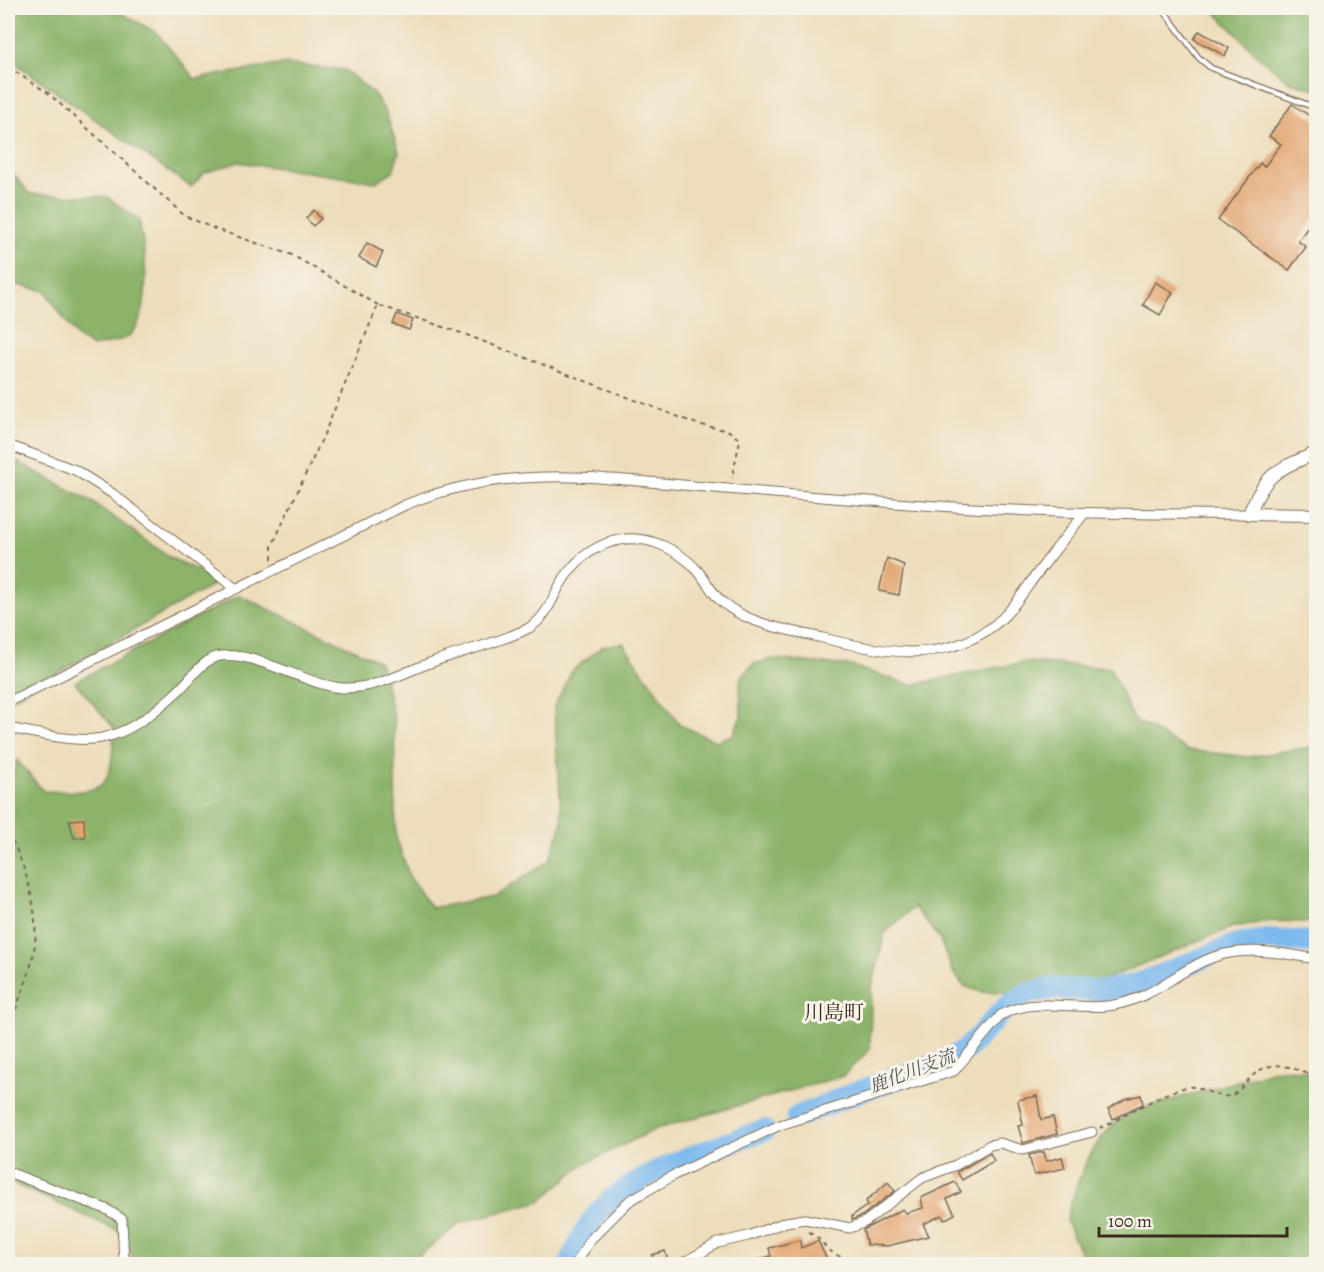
<svg xmlns="http://www.w3.org/2000/svg" width="1324" height="1272" viewBox="0 0 1324 1272" font-family="Alegreya,'Noto Serif JP',serif">
<style>
.forest{fill:#8bb46b;stroke:#636f44;stroke-width:1.5}
.lines{fill:none;stroke-linecap:round;stroke-linejoin:round}
.river{stroke:#7bb9ee;stroke-width:22}
.building{fill:#e2a36d}
.service-casing{stroke:#796955;stroke-width:7}
.minor-casing{stroke:#796955;stroke-width:11}
.tertiary-casing{stroke:#796955;stroke-width:14}
.path{stroke:#796955;stroke-width:2;stroke-dasharray:4.5 4.5;stroke-linecap:butt}
.service{stroke:#fff;stroke-width:4.5}
.minor{stroke:#fff;stroke-width:9}
.tertiary{stroke:#fff;stroke-width:12}
.labels{text-anchor:middle;dominant-baseline:central;stroke-width:6;stroke-linejoin:round;paint-order:stroke}
.water-label{font-size:18px;font-style:italic;fill:#4e555c;stroke:#f7f3e8}
.quarter-label{font-size:20px;fill:#3b2a1e;stroke:#f7f3e8}
</style>
<rect width="100%" height="100%" fill="#f7f3e8"/>
<filter id="ink" filterUnits="userSpaceOnUse"><feTurbulence type="fractalNoise" baseFrequency=".0167" numOctaves="2"/><feDisplacementMap in="SourceGraphic" scale="12" xChannelSelector="R" yChannelSelector="G"/><feConvolveMatrix kernelMatrix="1 2 1 2 8 2 1 2 1" color-interpolation-filters="sRGB"/></filter>
<filter id="wash" filterUnits="userSpaceOnUse"><feTurbulence type="fractalNoise" baseFrequency=".008" numOctaves="4" result="noise"/><feDisplacementMap in="SourceGraphic" scale="24" xChannelSelector="R" yChannelSelector="G"/><feGaussianBlur stdDeviation="1.35" result="paint"/><feColorMatrix in="noise" values="0 0 0 0 0 0 0 0 0 0 0 0 0 0 0 0 0 1.4 0 .05"/><feComposite in="paint" operator="in"/></filter>
<g filter="url(#wash)">
<rect width="100%" height="100%" fill="#edddbb"/>
<!-- forest -->
<path class="forest" d="M8 8H112L156 32 195 79 284 64 345 70 375 95 386 113 399 152 393 171 376 182 238 162 204 173 191 187 8 58Z
M1211 8H1316V89L1290 82 1261 59Z
M8 168 30 194 107 197 139 220C145 250 154 313 129 336 121 342 103 344 93 347L77 337 45 291 8 283Z
M8 457 89 500 171 558 220 581 8 701Z
M239 595 380 662 394 719 396 837 409 876 431 908 493 897 549 861 562 824 554 707 572 671 603 646 623 643 680 725 716 741 733 735 741 716 740 679 753 664 772 659 851 666 911 685 1025 662 1110 668 1133 719 1187 750 1248 757 1316 746V926L1309 922 1270 921 1233 927 1103 980 1040 992H982L964 986 953 972 939 938 914 907 885 933 871 991 870 1049 843 1076 656 1129 584 1164 540 1201 462 1222 408 1264H136L119 1231 8 1181V795L17 760 43 791C107 793 111 793 114 728L75 682Z
M1279 1069 1316 1071V1264H1086L1066 1221C1076 1181 1093 1133 1131 1112Z"/>
<g class="lines">
<!-- river -->
<path class="river" d="M797 1117 852 1094 945 1062 967 1049 1006 1007 1026 994 1052 988 1102 991 1141 983 1237 944 1268 940 1316 942
M570 1264C578 1247 586 1226 599 1212 640 1168 709 1151 764 1130"/>
</g>
<g id="blocks">
<!-- building -->
<path class="building" d="M1199 31 1229 48 1225 56 1194 39Z
M1292 104 1317 121V214L1298 241 1306 247 1289 270 1218 220 1260 163 1264 167 1281 144 1269 136Z
M314 210 321 219 313 226 306 218Z
M367 243 383 252 376 267 359 258Z
M1155 282 1173 292 1160 315 1143 305Z
M397 314 413 320 409 330 393 324Z
M887 558 904 565 899 595 879 591Z
M84 819 85 837 74 838 69 820Z
M1141 1095 1143 1104 1113 1119 1108 1109 1125 1099Z
M1037 1096 1041 1120 1053 1117 1057 1134 1023 1143 1018 1126 1023 1125 1018 1100Z
M1044 1152 1046 1161 1062 1157 1065 1168 1034 1175 1029 1155Z
M990 1153 994 1161 962 1180 957 1172Z
M888 1182 895 1191 862 1216 852 1220V1216L868 1205 866 1201Z
M955 1182 961 1192 947 1199 955 1214 944 1220 942 1215 923 1224 929 1236 887 1246 867 1245 863 1230 903 1209 906 1213 923 1208 921 1198Z
M800 1240 801 1248 818 1241 829 1264H750V1262L771 1256 769 1248Z
M665 1251 668 1261 655 1264 652 1255Z"/>
</g>
</g>
<g filter="url(#ink)">
<use href="#blocks" fill-opacity="0" stroke="#796955" stroke-width="1.5"/>
<g class="lines">
<defs>
<path id="service" d="M1162 8 1199 58 1211 68 1316 108"/>
<path id="minor" d="M8 445 75 470 113 494 235 588
M8 702 405 505C505 463 601 478 705 487 768 493 831 498 895 503 1013 512 1130 515 1249 514
M8 728C90 744 112 752 178 691 189 681 201 662 216 657 249 647 307 686 343 688 377 689 404 672 435 661 466 650 499 643 529 628 546 618 551 601 560 585 573 562 594 544 620 540 647 534 679 550 697 570 706 580 711 592 722 602 749 625 789 630 823 638 879 652 942 665 993 626 1012 612 1025 589 1039 571 1054 551 1069 532 1084 514
M8 1172 106 1209 122 1219 124 1264
M576 1264 590 1240 629 1201 674 1175 780 1125 954 1071 1001 1015C1037 995 1077 1012 1114 1005 1154 997 1169 977 1204 961 1239 944 1280 953 1316 959
M681 1264 718 1243 748 1236 786 1222 805 1219 850 1228 865 1222 922 1178 956 1165 990 1145 1000 1143 1023 1150 1092 1132"/>
<path id="tertiary" d="M1316 453C1277 470 1266 472 1249 514L1316 515"/>
</defs>
<!-- service casing -->
<use href="#service" class="service-casing"/>
<!-- minor casing -->
<use href="#minor" class="minor-casing"/>
<!-- tertiary casing -->
<use href="#tertiary" class="tertiary-casing"/>
<!-- path -->
<path class="path" d="M8 67 48 93 185 216 215 229 292 255 378 305
M272 559V546L323 437 378 305 464 334 697 424 729 431 740 440 732 478
M8 833C26 865 40 913 34 950 30 977 17 1004 8 1030
M1100 1128C1122 1118 1168 1089 1188 1087 1201 1085 1214 1098 1228 1096 1236 1095 1241 1088 1246 1082 1270 1056 1288 1065 1316 1078
M809 1232C818 1236 820 1241 827 1248 842 1263 864 1260 884 1259L890 1264"/>
<!-- service -->
<use href="#service" class="service"/>
<!-- minor -->
<use href="#minor" class="minor"/>
<!-- tertiary -->
<use href="#tertiary" class="tertiary"/>
</g>
</g>
<g class="labels">
<!-- water labels -->
<g class="water-label">
<text transform="translate(912 1071) rotate(-21)">鹿化川支流</text>
</g>
<!-- quarter labels -->
<g class="quarter-label">
<text x="834" y="1012">川島町</text>
</g>
</g>
<!-- margin -->
<rect width="1324" height="1272" fill="none" stroke="#f7f3e8" stroke-width="30"/>
<!-- scale -->
<path d="M1099 1227v9h188v-9" fill="none" stroke="#3b2a1e" stroke-width="3"/>
<text x="1108" y="1227" font-size="18" fill="#3b2a1e" stroke="#f7f3e8" stroke-width="4.5" paint-order="stroke">100 m</text>
</svg>
